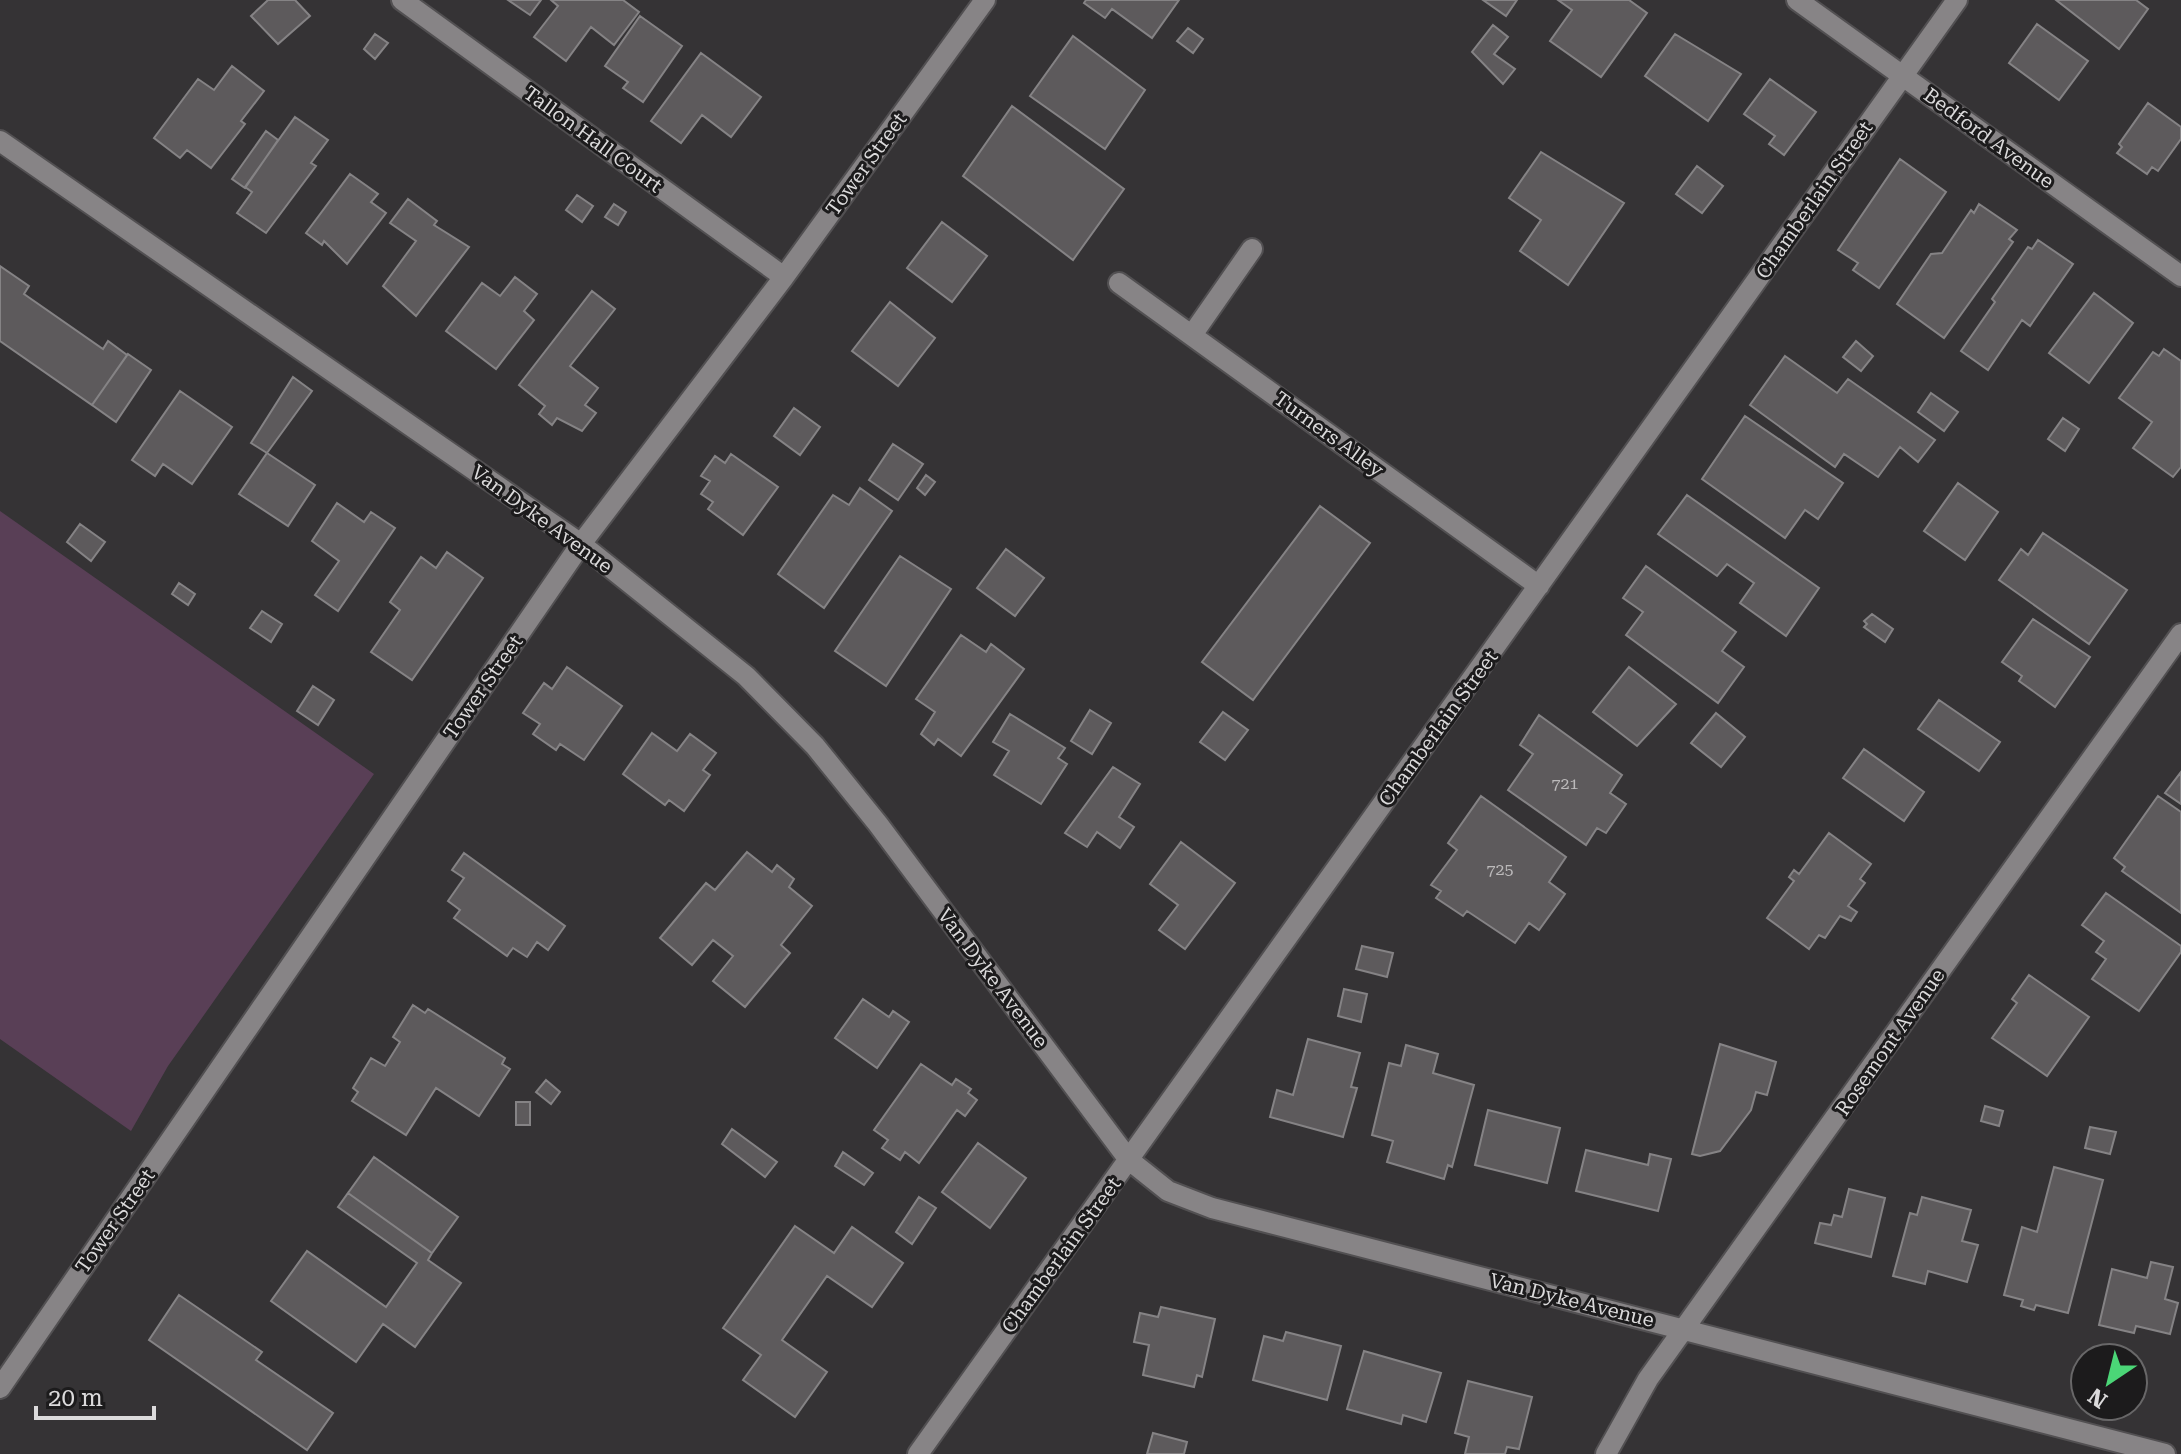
<svg xmlns="http://www.w3.org/2000/svg" width="2181" height="1454" viewBox="0 0 2181 1454" font-family="'Roboto Serif',serif">
<style>
.green{fill:#593f56}
.building{fill:#5d5a5c;stroke:#858385;stroke-width:2}
.lines{fill:none;stroke-linecap:round;stroke-linejoin:round}
.minor-casing{stroke:#525052;stroke-width:24}
.minor{stroke:#878486;stroke-width:20}
.labels{text-anchor:middle;dominant-baseline:central;stroke-width:6;stroke-linejoin:round;paint-order:stroke}
.number-label{font-size:16px;fill:#bcbabb}
.street-label{font-size:20px;fill:#dbdadb;stroke:#1c1b1c}
</style>
<rect width="100%" height="100%" fill="#353335"/>
<!-- green -->
<path class="green" d="M0 511 374 774 168 1066 131 1131 0 1039Z"/>
<!-- building -->
<path class="building" d="M268 0H295L310 16 278 44 251 16Z
M508 0H541L530 15Z
M551 0H623L639 12 614 45 591 27 566 61 534 37 558 6Z
M1086 0H1179L1152 38 1112 9 1105 18 1084 3Z
M1483 0H1517L1506 16Z
M1558 0H1629L1647 13 1601 77 1550 41 1572 10Z
M2056 0H2136L2148 9 2119 49Z
M640 16 682 46 643 102 623 88 628 82 605 66Z
M2037 24 2088 61 2059 100 2009 63Z
M1493 25 1508 37 1494 54 1515 69 1503 84 1472 52Z
M1188 28 1203 39 1193 53 1177 41Z
M375 34 388 43 375 59 364 49Z
M1675 34 1741 74 1708 121 1645 76Z
M1073 36 1145 90 1105 149 1030 96Z
M701 53 761 97 731 137 702 115 681 143 651 121Z
M232 66 264 91 241 121 245 124 211 168 187 150 180 158 154 138 198 79 214 90Z
M1770 79 1816 112 1784 155 1769 144 1775 136 1744 114Z
M2148 103 2181 127V139L2158 171 2152 167 2147 174 2117 153 2122 147 2119 144Z
M1012 106 1124 189 1073 260 963 176Z
M295 117 328 140 311 163 316 166 266 233 237 213 252 192 245 187Z
M266 131 278 140 245 188 232 179Z
M1541 152 1624 203 1568 285 1520 251 1541 220 1509 198Z
M1900 159 1946 192 1879 288 1853 270 1858 263 1838 250Z
M1697 166 1723 186 1702 213 1676 194Z
M350 174 378 194 371 202 386 213 347 264 324 241 322 245 306 233Z
M577 195 593 206 582 222 566 210Z
M408 199 437 221 434 225 469 247 416 316 383 286 416 241 390 223Z
M614 204 626 212 618 225 605 217Z
M1979 204 2017 230 2009 239 2013 242 1944 338 1897 304 1931 254 1942 253 1971 210 1974 213Z
M942 222 987 256 952 302 907 268Z
M2038 240 2073 264 2030 326 2022 320 1988 370 1961 351 1995 302 1992 299 2028 247 2032 249Z
M0 266 29 286 24 294 103 349 108 341 127 355 92 405 0 341Z
M515 277 537 294 524 311 534 320 496 369 446 331 482 283 500 296Z
M592 291 615 309 570 366 598 388 585 405 596 413 582 431 557 418 552 425 539 414 545 406 519 385Z
M2094 293 2133 323 2089 383 2049 353Z
M890 302 935 338 898 386 852 351Z
M1856 341 1873 356 1861 371 1843 357Z
M2164 349 2181 361V467L2173 477 2133 448 2152 422 2119 398 2153 352 2159 356Z
M128 354 151 370 116 422 92 405Z
M1785 356 1837 393 1848 379 1935 440 1918 462 1900 447 1878 477 1844 454 1835 467 1750 405Z
M293 377 312 391 267 453 251 443Z
M180 391 232 427 192 484 163 464 155 476 132 460Z
M1931 393 1958 412 1944 431 1918 412Z
M794 408 820 427 800 455 774 436Z
M1745 416 1843 483 1818 519 1805 510 1785 538 1702 479Z
M2063 418 2079 429 2065 451 2048 439Z
M893 444 923 464 898 500 869 480Z
M267 453 315 485 288 526 239 494Z
M731 454 778 487 743 535 708 509 713 502 701 494 710 481 701 476 715 456 725 463Z
M926 475 935 482 925 495 917 488Z
M1958 483 1998 512 1965 560 1924 531Z
M860 488 892 511 824 608 778 574 833 495 849 505Z
M1687 495 1819 588 1786 636 1740 603 1754 583 1727 564 1717 576 1658 534Z
M337 503 364 522 371 512 395 528 338 611 315 595 339 561 312 541Z
M1320 506 1370 543 1253 700 1202 662Z
M80 524 105 542 91 561 67 542Z
M2043 533 2127 590 2089 644 1999 580 2021 549 2028 555Z
M1006 549 1044 578 1015 616 977 588Z
M447 552 483 578 412 680 371 652 400 610 390 602 421 557 436 568Z
M900 556 951 589 886 686 835 651Z
M1646 566 1736 632 1722 651 1744 667 1718 703 1626 635 1643 612 1623 598Z
M179 583 195 594 188 605 172 594Z
M262 611 282 624 271 642 250 628Z
M1872 614 1893 629 1885 642 1864 627 1867 624 1864 621Z
M2033 619 2090 657 2055 707 2019 681 2022 676 2002 662Z
M961 635 986 652 991 644 1024 669 961 756 938 739 934 745 921 734 935 712 916 699Z
M567 667 622 706 584 760 560 744 556 750 533 734 540 724 523 713 544 683 552 689Z
M1629 667 1676 704 1637 746 1593 712Z
M313 686 334 700 318 725 297 711Z
M1939 700 2000 742 1979 771 1918 729Z
M1090 710 1111 723 1092 754 1071 741Z
M1223 712 1248 730 1225 760 1200 742Z
M1716 713 1745 737 1721 767 1691 743Z
M1010 714 1065 748 1058 758 1067 764 1041 804 994 775 1009 751 993 742Z
M1539 715 1622 775 1610 793 1626 804 1606 833 1597 828 1586 845 1508 790 1533 754 1520 745Z
M652 733 677 751 690 734 716 753 703 770 710 775 684 811 669 800 665 805 623 774Z
M1864 749 1924 792 1904 821 1843 778Z
M1113 767 1140 784 1119 817 1134 827 1120 848 1097 832 1087 847 1065 833Z
M2181 772V804L2165 793Z
M1481 796 1566 857 1549 882 1565 894 1539 930 1529 923 1515 943 1467 911 1463 916 1436 898 1441 891 1431 885 1457 850 1448 843Z
M2158 796 2181 812V913L2122 871 2125 867 2114 858Z
M1829 833 1871 864 1860 879 1865 883 1848 906 1857 912 1851 921 1840 916 1825 938 1819 935 1809 949 1767 918 1794 881 1789 877 1794 870 1799 874Z
M1181 842 1235 883 1185 949 1159 930 1178 905 1150 884Z
M747 852 772 872 777 865 794 879 789 887 812 906 781 945 790 953 745 1007 713 981 733 956 713 940 692 965 660 938 706 883 715 890Z
M464 853 565 926 548 950 537 942 527 957 513 948 507 956 454 918 460 910 448 901 464 878 452 870Z
M2106 893 2181 946V952L2139 1011 2092 979 2106 959 2096 952 2104 941 2082 925Z
M1362 946 1393 953 1387 977 1356 969Z
M2029 975 2089 1017 2047 1076 1992 1038 2017 1003 2012 999Z
M1344 989 1367 994 1361 1022 1338 1016Z
M863 999 889 1017 893 1011 909 1022 877 1068 835 1038Z
M413 1005 425 1013 428 1009 505 1058 502 1064 510 1069 479 1116 436 1088 406 1135 352 1101 358 1092 353 1088 371 1058 385 1066 400 1042 393 1037Z
M1308 1039 1360 1053 1351 1087 1357 1088 1343 1137 1270 1117 1277 1090 1293 1095Z
M1720 1044 1776 1062 1767 1095 1756 1092 1751 1110 1720 1151 1700 1156 1692 1154Z
M1406 1045 1438 1054 1433 1073 1474 1085 1452 1167 1448 1165 1444 1179 1387 1162 1393 1141 1372 1135 1389 1063 1401 1066Z
M921 1064 952 1085 956 1079 971 1089 968 1093 977 1100 965 1116 957 1110 919 1163 905 1152 900 1160 882 1148 888 1140 874 1130Z
M546 1080 560 1092 551 1104 536 1092Z
M516 1102H530V1125H516Z
M1985 1106 2003 1111 1999 1126 1981 1121Z
M1488 1110 1560 1128 1547 1183 1475 1165Z
M2090 1127 2116 1132 2110 1154 2085 1148Z
M732 1129 777 1162 765 1177 722 1144Z
M978 1143 1026 1178 990 1228 942 1192Z
M1586 1150 1648 1165 1650 1154 1671 1159 1658 1211 1576 1191Z
M843 1152 873 1173 864 1185 835 1166Z
M374 1157 458 1217 432 1253 348 1193Z
M2054 1167 2103 1180 2068 1313 2036 1305 2034 1310 2021 1306 2023 1300 2004 1295 2022 1227 2037 1232Z
M1849 1189 1885 1198 1871 1257 1815 1243 1820 1223 1831 1225 1834 1215 1842 1217Z
M348 1193 432 1253 428 1260 461 1283 415 1347 383 1324 356 1362 271 1301 307 1251 386 1307 417 1263 338 1207Z
M919 1197 936 1208 912 1244 896 1232Z
M1922 1197 1971 1210 1962 1241 1978 1245 1967 1282 1928 1271 1925 1284 1893 1276 1910 1213 1917 1215Z
M795 1226 834 1253 852 1227 903 1263 872 1307 827 1276 782 1340 827 1372 795 1417 743 1380 761 1355 723 1328Z
M2151 1262 2173 1267 2165 1299 2178 1303 2170 1334 2136 1326 2134 1333 2099 1325 2112 1269 2147 1278Z
M179 1295 262 1352 256 1360 333 1413 307 1450 149 1340Z
M1161 1307 1215 1319 1202 1377 1197 1375 1194 1387 1143 1375 1149 1345 1134 1342 1140 1313 1158 1317Z
M1286 1332 1341 1346 1327 1400 1253 1380 1264 1336 1283 1341Z
M1364 1351 1441 1373 1426 1422 1403 1415 1401 1424 1347 1409Z
M1468 1381 1532 1397 1519 1449 1507 1447 1505 1454H1465L1469 1437 1455 1433Z
M1153 1433 1187 1442 1184 1454H1147Z"/>
<g class="lines">
<defs>
<path id="minor" d="M402 0 784 277
M1797 0 2181 276
M0 141 581 544 746 676 815 746 878 824 1129 1160 1168 1191 1212 1208 2165 1454
M1119 283 1539 586
M1192 335 1252 249
M0 1388 581 544 784 277 985 0
M918 1454 1957 0
M1606 1454 1648 1379 2181 634"/>
</defs>
<!-- minor casing -->
<use href="#minor" class="minor-casing"/>
<!-- minor -->
<use href="#minor" class="minor"/>
</g>
<g class="labels">
<!-- number labels -->
<g class="number-label">
<text x="1565" y="783">721</text>
<text x="1500" y="869">725</text>
</g>
<!-- street labels -->
<g class="street-label">
<text transform="translate(1989 138) rotate(36)">Bedford Avenue</text>
<text transform="translate(593 139) rotate(36)">Tallon Hall Court</text>
<text transform="translate(866 164) rotate(-54)">Tower Street</text>
<text transform="translate(1814 200) rotate(-55)">Chamberlain Street</text>
<text transform="translate(1329 434) rotate(36)">Turners Alley</text>
<text transform="translate(542 519) rotate(36)">Van Dyke Avenue</text>
<text transform="translate(483 687) rotate(-55)">Tower Street</text>
<text transform="translate(1438 728) rotate(-54)">Chamberlain Street</text>
<text transform="translate(993 978) rotate(53)">Van Dyke Avenue</text>
<text transform="translate(1890 1042) rotate(-55)">Rosemont Avenue</text>
<text transform="translate(115 1221) rotate(-55)">Tower Street</text>
<text transform="translate(1061 1255) rotate(-54)">Chamberlain Street</text>
<text transform="translate(1572 1300) rotate(14)">Van Dyke Avenue</text>
</g>
</g>
<!-- north arrow -->
<g transform="translate(2109 1382) rotate(215)"><circle r="38" fill="#1c1b1c" stroke="#686768" stroke-width="2"/>
<path d="M0-6L14 30L0 20L-14 30Z" fill="#4bd677"/>
<text y="-12" font-size="22" font-weight="bold" text-anchor="middle" fill="#dbdadb">N</text>
</g>
<!-- scale -->
<path d="M36 1406v12h118v-12" fill="none" stroke="#dbdadb" stroke-width="4"/>
<text x="48" y="1406" font-size="24" fill="#dbdadb" stroke="#1c1b1c" stroke-width="6" paint-order="stroke">20 m</text>
</svg>
